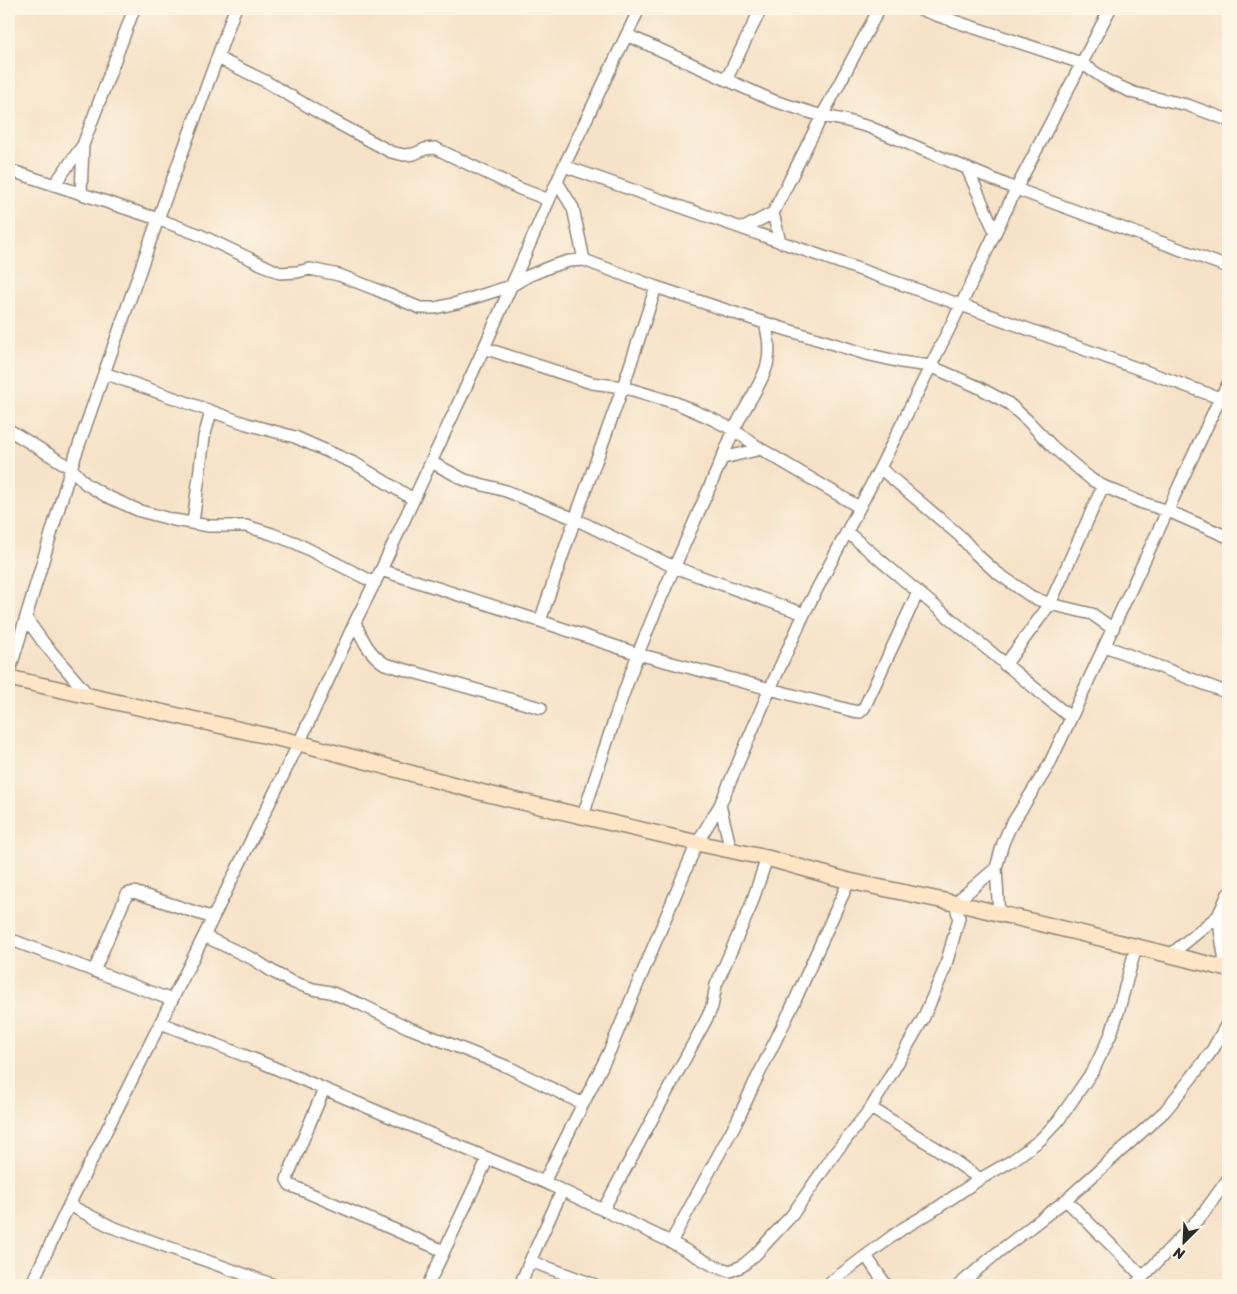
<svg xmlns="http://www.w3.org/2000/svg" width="1237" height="1294" viewBox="0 0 1237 1294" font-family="Sriracha,sans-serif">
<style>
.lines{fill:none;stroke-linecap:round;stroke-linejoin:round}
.street-casing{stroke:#90867a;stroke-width:14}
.secondary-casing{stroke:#90867a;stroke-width:18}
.street{stroke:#fff;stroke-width:11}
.secondary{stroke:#fee5c5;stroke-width:15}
</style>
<rect width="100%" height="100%" fill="#fcf5e5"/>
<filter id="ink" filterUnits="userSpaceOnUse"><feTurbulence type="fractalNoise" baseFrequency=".02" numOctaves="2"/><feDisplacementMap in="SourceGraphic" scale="10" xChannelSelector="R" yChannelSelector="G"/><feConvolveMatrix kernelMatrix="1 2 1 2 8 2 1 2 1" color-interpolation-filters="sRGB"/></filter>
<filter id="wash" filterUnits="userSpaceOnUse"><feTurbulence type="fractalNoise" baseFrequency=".0096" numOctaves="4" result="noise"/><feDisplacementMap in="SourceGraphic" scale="20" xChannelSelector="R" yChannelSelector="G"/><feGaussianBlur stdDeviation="1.12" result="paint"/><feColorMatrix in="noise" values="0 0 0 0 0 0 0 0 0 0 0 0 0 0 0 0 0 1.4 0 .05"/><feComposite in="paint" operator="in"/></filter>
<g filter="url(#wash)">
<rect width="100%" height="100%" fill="#f6e2c8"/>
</g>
<g filter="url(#ink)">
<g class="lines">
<defs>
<path id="street" d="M920 9 936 15 1081 63 1111 83 1134 93 1187 105 1228 120
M627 35 774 101 822 116 844 120 869 127 1016 189 1228 267
M218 58 265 81 328 118 391 152 404 155 414 154 425 149 435 148 518 188 549 200
M726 80 761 9
M564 166 961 305 1228 401
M967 168 995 232
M9 170 158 219 200 235 280 273 297 272 310 269 339 275 375 289 420 308H435L457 303 511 286 528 276 552 266 569 261 584 260 656 287 765 323 866 354 901 362 930 366 976 386 1008 403 1027 420 1053 447 1092 480 1103 486 1140 502 1168 511 1228 537
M557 182 573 208 584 260
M54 185 83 145 134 9
M81 194 83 145
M773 213 780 242
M744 228 773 213 822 116 879 9
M484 348 592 383 623 387 676 403 708 417 734 430 761 449 859 507
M104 373 247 424 295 437 356 464 413 499
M9 430 71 468 86 484 106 496 140 511 174 520 209 526H246L272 534 296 543 375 583
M723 458 761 449
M431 462 465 480 506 491 575 519 674 567 804 614
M880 468 960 536 976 554 996 572 1032 597 1050 604 1092 614 1113 629
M193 523 204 437 211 412
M847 532 918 592 1071 718
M381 570 540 621 638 654 853 711 860 712 864 708 918 592
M26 618 43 642 89 696
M540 621 575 519 623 387 656 287
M355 622C362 639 369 654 385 664L541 708
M1105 646 1228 693
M1005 665 1050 604 1103 486
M9 673 71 468 158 219 235 9
M720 805 731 850
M583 816C600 762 618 707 638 654 667 579 703 506 733 432 742 411 757 392 765 371 771 356 769 338 765 323
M999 915 996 868 1003 843 1010 827 1049 765 1220 398 1228 384
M1218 916 1226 969
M204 936 253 959 275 973 292 982 313 989 330 992 360 1004 407 1027 508 1067 583 1104
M9 939 172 1000
M1170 955 1218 916 1228 894
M94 971 127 894 134 892 213 918
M161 1023 256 1060 544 1182 671 1242 714 1266 730 1271 742 1266 755 1255 792 1215 835 1153 871 1108 893 1071 923 1019 945 968 959 918 955 903 996 868
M324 1089 289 1173 287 1180 290 1185 444 1251
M871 1108 936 1148 980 1179
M544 1182 610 1050 697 843 720 805 770 689 804 614 880 468 961 305 1016 189 1110 9
M1066 1200 1142 1276
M69 1205 112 1227 274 1285
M603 1210 707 1018 712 1007 716 985 750 908 767 858
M671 1242 738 1119 753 1086 792 1007 849 881
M866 1256 886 1285
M530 1261 595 1285
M31 1285 69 1205 204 936 299 743 355 622 381 570 484 348 564 166 639 9
M428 1285 488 1158
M520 1285 530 1261 562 1191
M828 1285 836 1278 902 1229 931 1212 980 1179 1013 1160 1040 1140 1058 1121 1094 1069 1111 1034 1119 1009 1136 947
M959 1285 997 1253 1066 1200 1165 1111 1192 1077 1213 1049 1228 1022
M1135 1285 1202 1215 1228 1179"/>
<path id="secondary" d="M9 678 299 743 484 793 697 843 767 858 849 881 973 907 1228 969"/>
</defs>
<!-- street casing -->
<use href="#street" class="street-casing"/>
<!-- secondary casing -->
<use href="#secondary" class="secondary-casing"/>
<!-- street -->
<use href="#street" class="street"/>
<!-- secondary -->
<use href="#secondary" class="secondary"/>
</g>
</g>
<!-- margin -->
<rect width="1237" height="1294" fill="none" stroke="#fcf5e5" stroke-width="30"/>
<!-- north arrow -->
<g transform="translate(1184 1242) rotate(204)" stroke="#fcf5e5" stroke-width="4" paint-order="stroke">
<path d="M0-4L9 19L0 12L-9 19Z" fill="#2b2b2b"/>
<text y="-8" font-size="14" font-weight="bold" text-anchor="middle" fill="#2b2b2b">N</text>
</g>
</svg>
